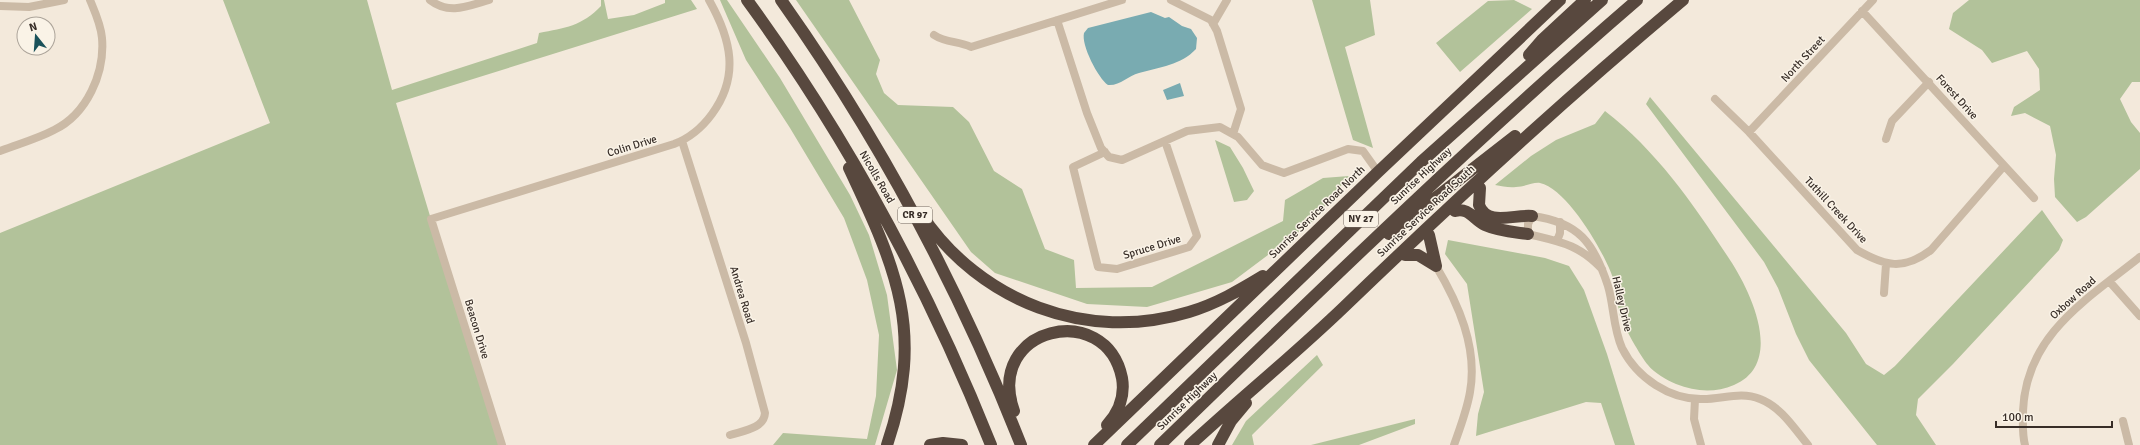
<svg xmlns="http://www.w3.org/2000/svg" width="2140" height="445" viewBox="0 0 2140 445" font-family="Signika,sans-serif">
<style>
.green{fill:#b2c29a}
.water{fill:#79abb1}
.lines{fill:none;stroke-linecap:round;stroke-linejoin:round}
.minor{stroke:#cbbaa6;stroke-width:8}
.highway{stroke:#58483e;stroke-width:12}
.labels{text-anchor:middle;dominant-baseline:central;stroke-width:3;stroke-linejoin:round;paint-order:stroke}
.shield{fill:#faf3e7;stroke:#726861;stroke-width:1}
.shield-label{font-size:10px;font-weight:bold;fill:#372d27}
.street-label{font-size:11px;fill:#372d27;stroke:#faf3e7}
</style>
<rect width="100%" height="100%" fill="#f3e9db"/>
<!-- green -->
<path class="green" d="M223 0H367L392 90 537 43 539 33C565 28 582 26 601 6V0H604L608 19 634 15 665 3V0H691L697 9 396 103 499 445H0V233L270 123Z
M720 0H727L780 78 850 195 869 235 887 295 897 370 875 445H773L783 433 867 439 876 396 879 335 867 280 844 218 790 128 746 60Z
M796 0H849L880 60 876 74 884 93 898 105 953 107 969 122 994 171 1022 189 1045 249 1074 260 1076 288 1152 287 1283 221 1285 200 1323 178 1349 176 1312 222 1232 282 1147 307 1087 304 995 273 971 252Z
M1312 0H1370L1375 35 1345 47 1373 148 1353 140Z
M1514 0 1532 9 1460 72 1436 43 1488 1Z
M1969 0H2140V82H2132L2120 99 2131 122 2140 133V169L2086 217 2077 222 2055 197 2054 179 2056 155 2050 126 2025 113 2011 116 2014 107 2040 90 2039 69 2027 51 1992 63 1982 50 1949 29 1953 13Z
M1650 97 1846 333 1866 364 1884 375 1895 366 2042 210 2063 240 2059 250 1953 364 1918 399 1916 415 1936 445H1877L1809 360 1796 334 1778 288 1764 262 1646 104Z
M1605 111C1657 151 1694 205 1730 260 1751 292 1785 363 1734 385 1715 393 1696 392 1676 384 1668 381 1653 372 1648 365 1641 357 1623 325 1620 316 1617 304 1617 290 1613 278 1605 254 1568 189 1540 183 1533 182 1524 187 1516 187 1509 188 1502 186 1495 185L1531 156 1556 140 1595 124Z
M1215 140 1230 147 1243 168 1254 191 1247 200 1234 202Z
M1448 240 1545 258 1569 266 1584 290 1607 354 1635 445H1615L1601 403 1586 402 1476 436 1478 414 1484 392 1467 284 1445 254Z
M1317 355 1323 365 1252 435 1254 445H1232L1246 421Z
M1415 419V424L1359 445H1311Z"/>
<!-- water -->
<path class="water" d="M1151 12 1165 18 1169 17 1182 26 1191 29 1197 38 1196 49C1181 65 1160 67 1139 73 1128 76 1120 86 1108 85 1098 78 1081 45 1084 33L1088 28Z
M1180 83 1184 96 1167 100 1163 90Z"/>
<g class="lines">
<!-- minor -->
<path class="minor" d="M430 0C449 15 468 6 489 0
M1171 0 1211 20 1217 31 1241 109 1233 134
M0 6 29 7 64 0
M1862 11 2034 198
M1057 20 1087 113 1101 148 1109 157 1122 160 1187 131 1220 127 1238 137 1262 165 1284 173 1348 149 1363 151 1378 172
M1213 24 1227 0
M934 35C946 43 959 41 971 47L1122 0
M1715 99 1749 132 1857 250C1885 266 1903 271 1931 250L2004 166
M1749 132 1873 0
M1886 139 1892 121 1929 82
M682 141 746 343 765 413C764 429 742 431 730 435
M0 151C18 144 37 139 54 130 87 114 105 73 102 38 101 25 95 12 90 0
M1105 152 1073 167 1098 267 1117 269 1189 247 1197 236 1165 141
M1557 241 1560 233V222
M1436 266C1458 303 1478 347 1470 392 1467 410 1460 428 1454 445
M1602 269C1578 244 1561 242 1528 234V224L1532 216C1579 222 1594 243 1608 286 1614 306 1613 328 1622 348 1637 378 1670 400 1703 399 1723 399 1741 391 1760 399 1781 407 1794 428 1808 445
M2109 281 2140 316
M1884 293 1886 264
M1695 399 1694 419 1701 445
M2123 421 2129 445
M502 445 431 219 674 144C690 138 701 129 712 114 740 76 731 39 709 0
M2025 445C2022 434 2023 422 2023 411 2026 335 2086 300 2140 257"/>
<!-- highway -->
<path class="highway" d="M747 0C847 137 928 287 991 445
M781 0C879 138 959 288 1021 445
M1529 55 1542 40 1585 0
M849 168C897 270 925 332 887 445
M1480 188 1479 205C1487 227 1515 214 1532 216
M1455 211C1469 207 1474 220 1485 225 1498 231 1514 232 1528 234
M921 214C980 302 1087 343 1189 312 1216 304 1240 290 1263 276
M1389 234 1515 136
M1429 235 1436 266
M1405 255H1418L1436 266
M1014 411C984 327 1106 299 1122 378 1125 395 1119 412 1107 425
M930 445 943 443 962 445
M1094 445 1378 172 1560 0
M1127 445 1421 162 1602 0
M1160 445C1316 294 1472 142 1637 0
M1190 445C1241 398 1294 355 1344 307 1454 201 1566 98 1683 0
M1218 445 1231 421 1246 403"/>
</g>
<g class="labels">
<!-- shield labels -->
<g class="shield">
<rect x="898" y="207" width="34" height="16" rx="3"/>
<rect x="1344" y="211" width="34" height="16" rx="3"/>
</g>
<g class="shield-label">
<text x="915" y="215">CR 97</text>
<text x="1361" y="219">NY 27</text>
</g>
<!-- street labels -->
<g class="street-label">
<text transform="translate(1803 59) rotate(-47)">North Street</text>
<text transform="translate(1957 97) rotate(48)">Forest Drive</text>
<text transform="translate(632 146) rotate(-17)">Colin Drive</text>
<text transform="translate(1421 176) rotate(-43)">Sunrise Highway</text>
<text transform="translate(877 177) rotate(60)">Nicolls Road</text>
<text transform="translate(1836 210) rotate(47)">Tuthill Creek Drive</text>
<text transform="translate(1426 211) rotate(-43)">Sunrise Service Road South</text>
<text transform="translate(1317 212) rotate(-44)">Sunrise Service Road North</text>
<text transform="translate(1152 247) rotate(-17)">Spruce Drive</text>
<text transform="translate(742 295) rotate(73)">Andrea Road</text>
<text transform="translate(2073 298) rotate(-42)">Oxbow Road</text>
<text transform="translate(1622 304) rotate(77)">Halley Drive</text>
<text transform="translate(477 329) rotate(73)">Beacon Drive</text>
<text transform="translate(1187 401) rotate(-44)">Sunrise Highway</text>
</g>
</g>
<!-- north arrow -->
<g transform="translate(36 36) rotate(343)"><circle r="19" fill="#faf3e7" stroke="#aca49a"/>
<path d="M0-3L7 15L0 10L-7 15Z" fill="#1b525a"/>
<text y="-6" font-size="11" font-weight="bold" text-anchor="middle" fill="#372d27">N</text>
</g>
<!-- scale -->
<path d="M1996 421v6h116v-6" fill="none" stroke="#372d27" stroke-width="2"/>
<text x="2002" y="421" font-size="12" fill="#372d27" stroke="#faf3e7" stroke-width="3" paint-order="stroke">100 m</text>
</svg>
